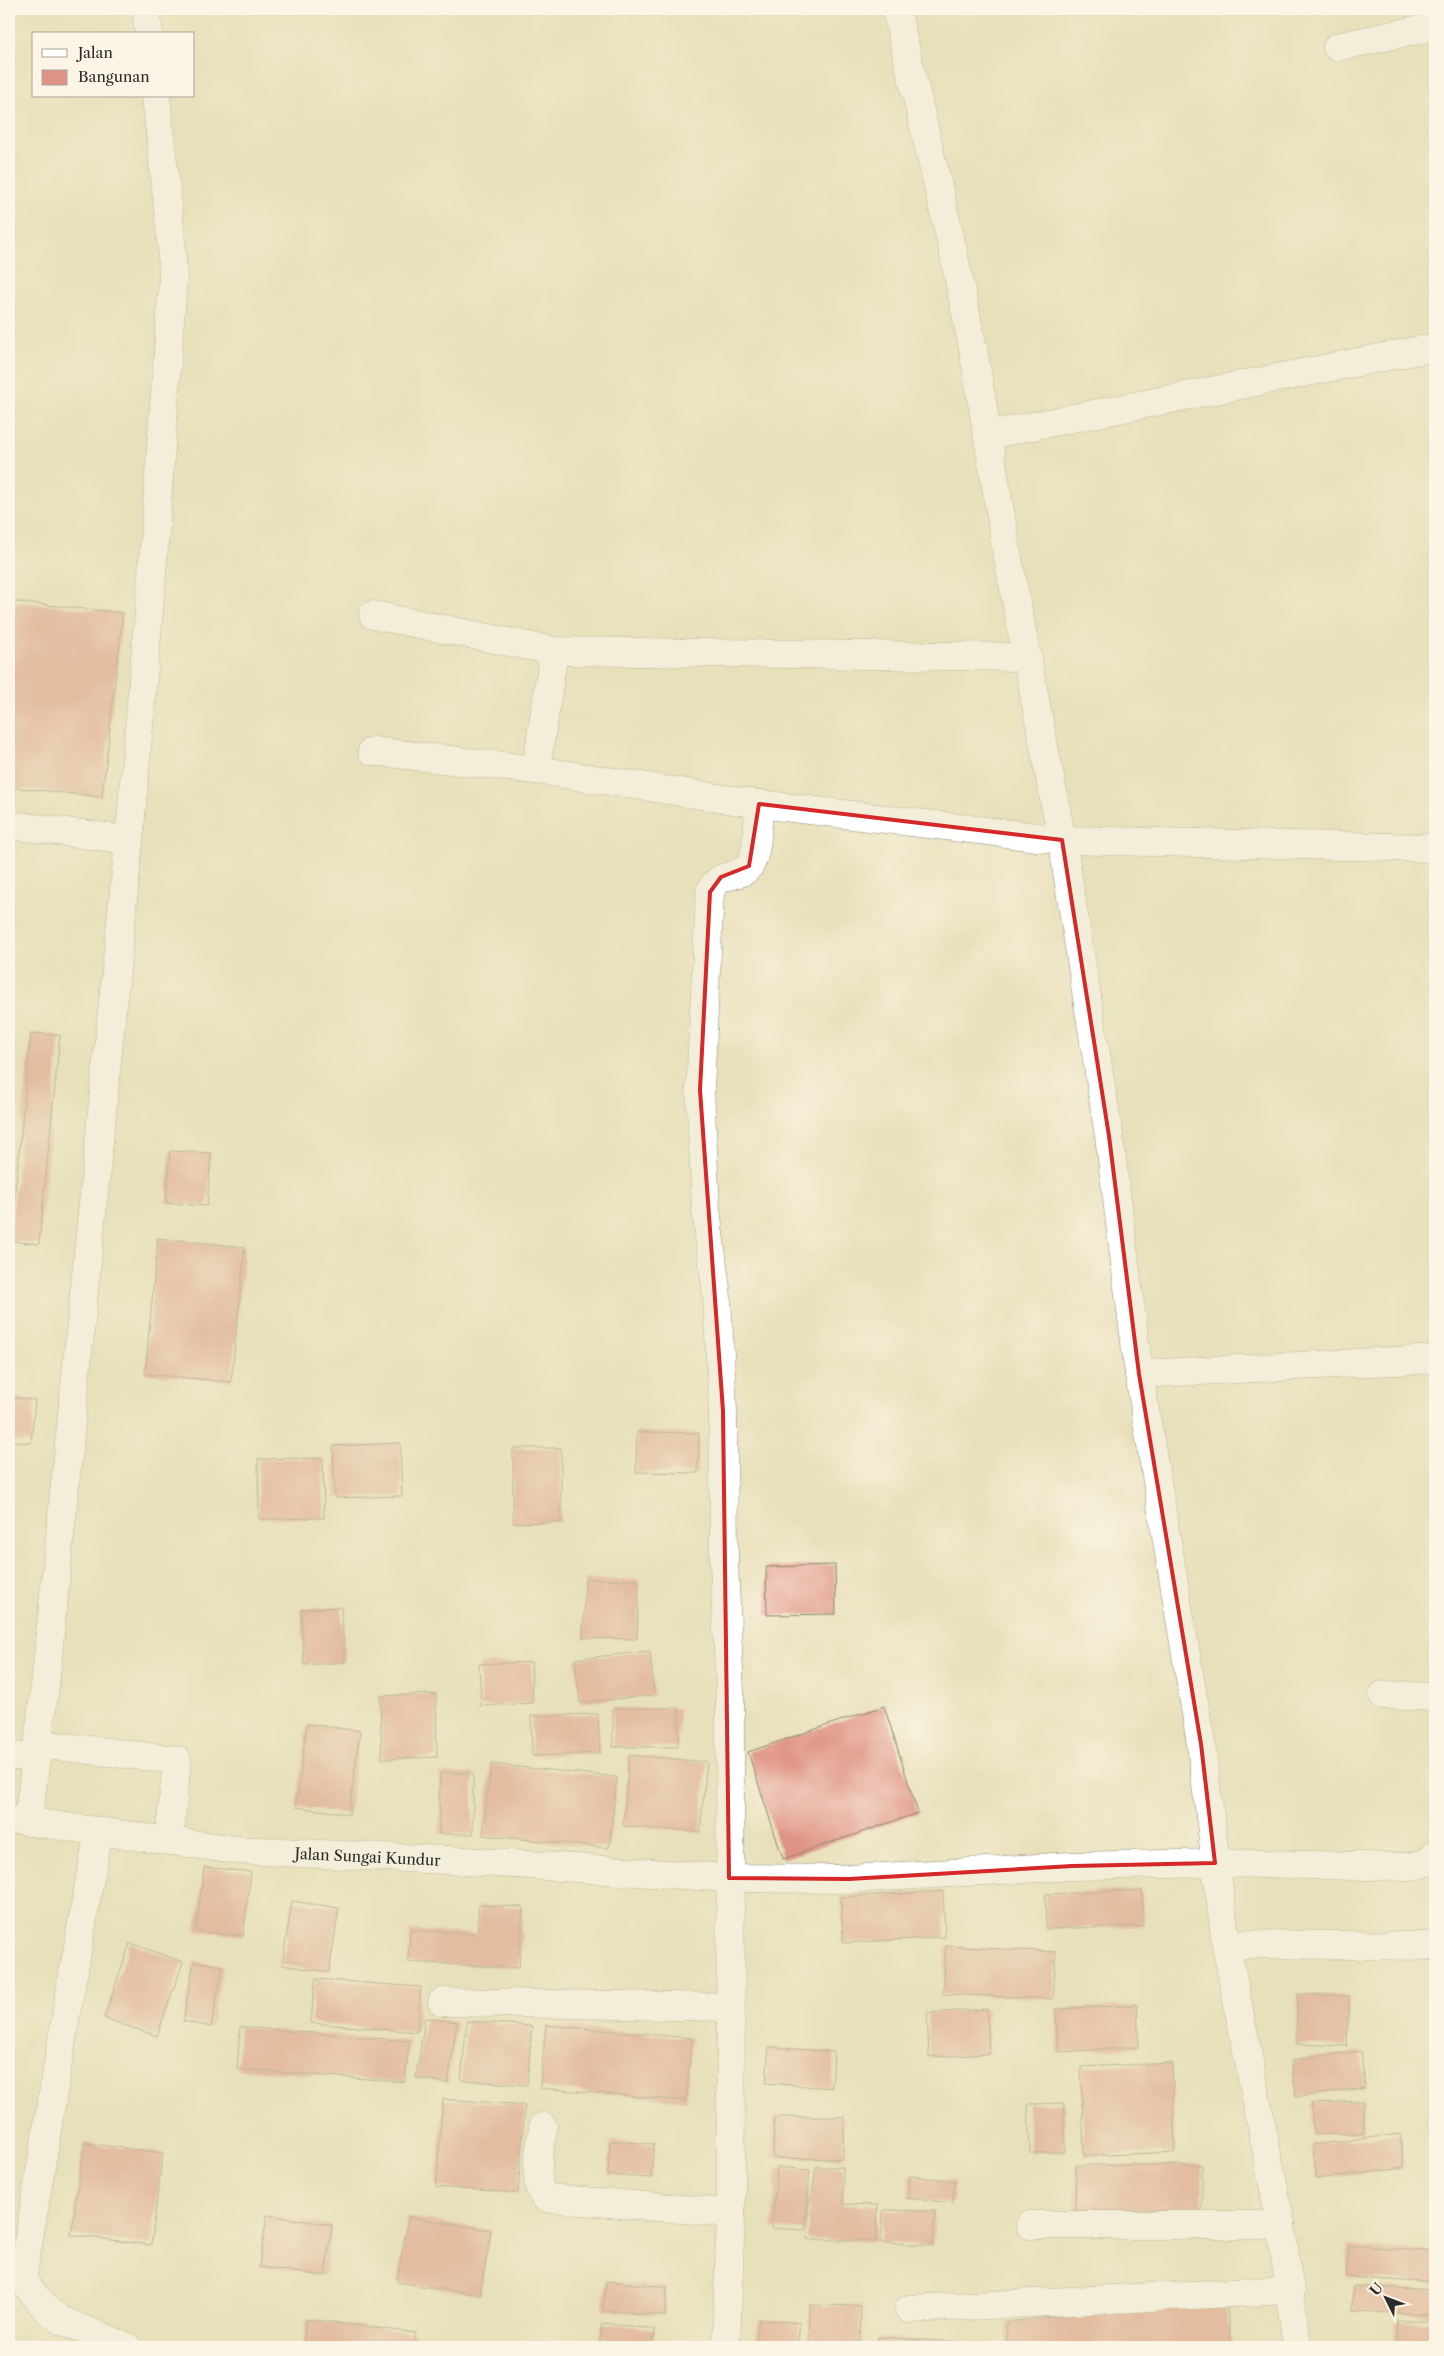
<svg xmlns="http://www.w3.org/2000/svg" width="1444" height="2356" viewBox="0 0 1444 2356" font-family="'Libre Caslon Text',serif">
<style>
.building{fill:#df9384}
.lines{fill:none;stroke-linecap:round;stroke-linejoin:round}
.minor-casing{stroke:#8a8672;stroke-width:29}
.minor{stroke:#fff;stroke-width:28}
.marked{fill:none;stroke:#d62828;stroke-width:4;stroke-linejoin:round}
.labels{text-anchor:middle;dominant-baseline:central;stroke-width:4;stroke-linejoin:round;paint-order:stroke}
.street-label{font-size:15px;fill:#2b2b2b;stroke:#fcf5e5}
</style>
<rect width="100%" height="100%" fill="#fcf5e5"/>
<filter id="ink" filterUnits="userSpaceOnUse"><feTurbulence type="fractalNoise" baseFrequency=".02" numOctaves="2"/><feDisplacementMap in="SourceGraphic" scale="10" xChannelSelector="R" yChannelSelector="G"/><feConvolveMatrix kernelMatrix="1 2 1 2 8 2 1 2 1" color-interpolation-filters="sRGB"/></filter>
<filter id="wash" filterUnits="userSpaceOnUse"><feTurbulence type="fractalNoise" baseFrequency=".0096" numOctaves="4" result="noise"/><feDisplacementMap in="SourceGraphic" scale="20" xChannelSelector="R" yChannelSelector="G"/><feGaussianBlur stdDeviation="1.12" result="paint"/><feColorMatrix in="noise" values="0 0 0 0 0 0 0 0 0 0 0 0 0 0 0 0 0 1.4 0 .05"/><feComposite in="paint" operator="in"/></filter>
<g filter="url(#wash)">
<rect width="100%" height="100%" fill="#e8e0ba"/>
<g id="blocks">
<!-- building -->
<path class="building" d="M9 601 123 613 102 797 9 787Z
M31 1033 60 1035 39 1244 10 1241Z
M170 1151 211 1153 207 1206 166 1203Z
M158 1238 245 1247 231 1382 145 1374Z
M9 1397 35 1400 31 1443 9 1441Z
M637 1432 699 1433 698 1473 636 1472Z
M400 1443 402 1496 335 1498 333 1446Z
M513 1448H561V1522L513 1523Z
M323 1458 324 1518 259 1519 258 1459Z
M835 1565 836 1614 767 1615 766 1567Z
M585 1579 639 1580 637 1639 583 1638Z
M341 1607 345 1662 304 1665 301 1609Z
M650 1651 654 1695 580 1703 575 1659Z
M531 1662 533 1703 481 1706 479 1664Z
M436 1694 437 1757 382 1759 380 1696Z
M884 1706 918 1813 783 1859 748 1752Z
M613 1708H679L678 1747H613Z
M598 1714 600 1753 532 1756 531 1716Z
M307 1724 360 1731 349 1814 296 1807Z
M629 1755 707 1762 700 1832 623 1826Z
M491 1764 617 1777 609 1848 483 1835Z
M440 1773H473V1834H439Z
M204 1867 251 1872 243 1936 196 1931Z
M1142 1890 1143 1926 1046 1929 1045 1894Z
M943 1891 945 1937 843 1943 841 1897Z
M292 1901 339 1908 329 1972 282 1965Z
M479 1905 523 1907 519 1968 408 1962 410 1930 477 1934Z
M130 1943 183 1962 157 2036 104 2018Z
M946 1946 1056 1952 1053 1999 943 1994Z
M194 1961 223 1966 211 2027 183 2021Z
M315 1979 421 1987 417 2032 311 2023Z
M1298 1994 1349 1996 1347 2046 1296 2044Z
M1137 2005 1139 2047 1058 2052 1056 2009Z
M987 2009 989 2054 929 2057 927 2013Z
M425 2018 457 2022 448 2083 416 2078Z
M467 2021 532 2026 527 2085 461 2080Z
M546 2025 692 2038 686 2101 540 2088Z
M240 2027 409 2041 405 2082 237 2069Z
M769 2047 834 2052 832 2088 766 2083Z
M1361 2051 1365 2088 1296 2097 1292 2060Z
M1172 2063 1175 2152 1084 2156 1081 2067Z
M443 2099 525 2105 518 2193 436 2187Z
M1363 2101 1364 2133 1313 2135 1312 2103Z
M1064 2103 1065 2152 1030 2153 1028 2104Z
M774 2117H844L843 2159 773 2158Z
M1400 2134 1404 2168 1317 2179 1312 2145Z
M610 2141 654 2144 651 2178 608 2175Z
M84 2143 163 2153 151 2245 71 2235Z
M1076 2165H1202V2211H1075Z
M777 2167 810 2170 805 2230 772 2228Z
M816 2167H843V2204L878 2205 876 2241 807 2239 809 2203 813 2189Z
M910 2176 955 2181 953 2203 908 2198Z
M883 2210 935 2211 933 2245 881 2243Z
M267 2215 332 2225 325 2276 259 2267Z
M408 2217 491 2230 480 2295 397 2282Z
M1349 2245 1435 2252V2283L1346 2277Z
M606 2281 667 2287 665 2316 603 2310Z
M1353 2286 1435 2290 1434 2315 1352 2311Z
M1226 2299 1231 2347H1008L1006 2322Z
M810 2305 861 2306 860 2347H809Z
M306 2319 416 2333 414 2347H303Z
M759 2319 800 2323 797 2347H755Z
M1397 2321H1435V2347H1396Z
M602 2323 655 2329 653 2347H599Z
M878 2337 989 2344V2347H877Z"/>
</g>
</g>
<g filter="url(#ink)">
<use href="#blocks" fill-opacity="0" stroke="#8a8672" stroke-width="1"/>
<g class="lines">
<defs>
<g id="minor">
<path d="M146 9 149 34"/>
<path d="M896 9 950 237 973 348 1007 553 1062 840 1109 1136 1139 1374 1201 1744 1226 1944 1281 2225 1297 2347"/>
<path d="M1337 47 1435 26"/>
<path d="M987 435 1435 347"/>
<path d="M373 615 554 651 1028 657"/>
<path d="M372 751 536 770 759 804 1062 840 1435 848"/>
<path d="M536 770 554 651"/>
<path d="M9 825 129 840 45 1686 28 1822"/>
<path d="M129 840 151 589 173 279 171 237 156 96"/>
<path d="M1139 1374 1435 1359"/>
<path d="M1383 1695 1435 1697"/>
<path d="M38 1744 177 1760 169 1841"/>
<path d="M9 1756 37 1757"/>
<path id="s1" d="M9 1819 236 1850 466 1861 729 1878 849 1879 1072 1866 1215 1863 1409 1867 1428 1862 1435 1854"/>
<path d="M1226 1944 1435 1946"/>
<path d="M442 2002 731 2007"/>
<path d="M543 2127C541 2146 530 2184 546 2198L731 2213"/>
<path d="M1030 2225H1281"/>
<path d="M9 2278 22 2280C48 2130 70 1980 99 1831"/>
<path d="M22 2280 47 2310 61 2320 127 2347"/>
<path d="M909 2309 1291 2290"/>
<path d="M726 2347 731 2213 730 1692 724 1562 723 1411 717 1297 706 1209 700 1090 710 892C719 869 739 881 750 865 758 854 758 819 759 804"/>
</g>
</defs>
<!-- minor casing -->
<use href="#minor" class="minor-casing"/>
<!-- minor -->
<use href="#minor" class="minor"/>
</g>
</g>
<!-- marked area -->
<path d="M0 0H1444V2356H0ZM759 804 1062 840 1109 1136 1139 1374 1201 1744 1215 1863 1072 1866 849 1879 729 1878 723 1411 700 1090 710 892 721 877 749 866Z" fill="#e8e0ba" fill-opacity=".55" fill-rule="evenodd"/>
<path class="marked" d="M759 804 1062 840 1109 1136 1139 1374 1201 1744 1215 1863 1072 1866 849 1879 729 1878 723 1411 700 1090 710 892 721 877 749 866Z"/>
<g class="labels">
<!-- street labels -->
<g class="street-label">
<text stroke="none"><textPath href="#s1" startOffset="361">Jalan Sungai Kundur</textPath></text>
</g>
</g>
<!-- margin -->
<rect width="1444" height="2356" fill="none" stroke="#fcf5e5" stroke-width="30"/>
<!-- legend -->
<rect x="32" y="32" width="162" height="65" fill="#fcf5e5" stroke="#a8a49b"/>
<rect x="42" y="49" width="25" height="8" fill="#ffffff" stroke="#a8a49b"/>
<text x="78" y="58" font-size="15" fill="#2b2b2b">Jalan</text>
<rect x="42" y="70" width="25" height="15" fill="#df9384" stroke="#a8a49b"/>
<text x="78" y="82" font-size="15" fill="#2b2b2b">Bangunan</text>
<!-- north arrow -->
<g transform="translate(1386 2298) rotate(312)" stroke="#fcf5e5" stroke-width="4" paint-order="stroke">
<path d="M0-4L9 19L0 12L-9 19Z" fill="#2b2b2b"/>
<text y="-8" font-size="14" font-weight="bold" text-anchor="middle" fill="#2b2b2b">U</text>
</g>
</svg>
